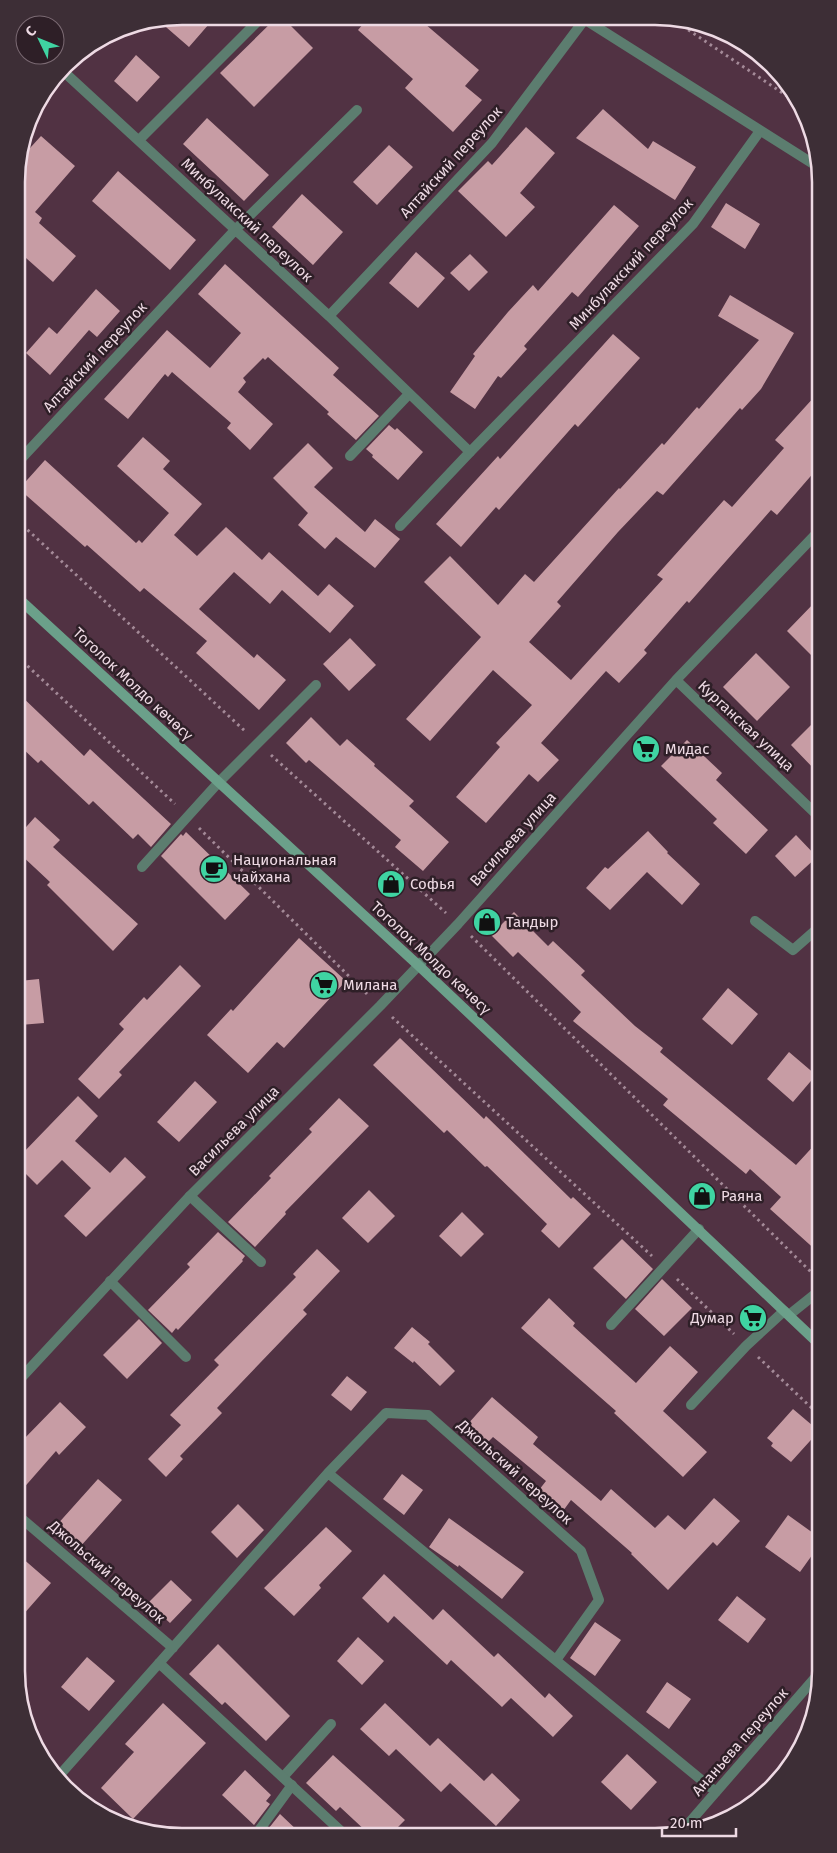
<svg xmlns="http://www.w3.org/2000/svg" width="837" height="1853" viewBox="0 0 837 1853" font-family="'Fira Sans',sans-serif">
<style>
.building{fill:#c79ca4}
.lines{fill:none;stroke-linecap:round;stroke-linejoin:round}
.path{stroke:#a48a98;stroke-width:3;stroke-dasharray:2.5 4;stroke-linecap:butt}
.service{stroke:#5c7d6f;stroke-width:10}
.minor{stroke:#5c7d6f;stroke-width:10}
.tertiary{stroke:#5c7d6f;stroke-width:10}
.secondary{stroke:#6ba08a;stroke-width:10}
.labels{text-anchor:middle;dominant-baseline:central;stroke-width:5;stroke-linejoin:round;paint-order:stroke}
.street-label{font-size:15px;fill:#eedae4;stroke:#2e1f27}
.poi-label{font-size:15px;fill:#eedae4;stroke:#2e1f27;text-anchor:start}
.rim{fill:none;stroke:#eedae4;stroke-width:2.5}
</style>
<rect width="100%" height="100%" fill="#513243"/>
<!-- building -->
<path class="building" d="M182 16H216L189 47 159 21Z
M277 17H282L313 48 254 107 220 73Z
M369 17 418 18 479 70 465 86 482 100 453 132 405 88 413 79 358 30Z
M136 55 160 77 137 102 114 81Z
M603 109 648 149 653 141 696 167 675 200 576 138Z
M207 118 269 175 244 201 183 144Z
M526 127 555 153 520 193 535 207 506 237 458 191 488 161 492 165Z
M41 136 75 166 35 212 42 218 39 223 76 256 53 282 17 250V171L20 159Z
M389 145 413 167 377 205 353 182Z
M118 171 196 240 170 270 92 201Z
M302 194 343 232 313 265 272 227Z
M726 203 760 224 745 249 711 227Z
M614 205 639 226 578 297 572 292 524 346 527 349 501 378 498 376 475 409 450 392 475 356 473 354 508 312 533 285 538 291Z
M416 252 445 278 418 308 389 283Z
M470 254 488 272 469 291 450 273Z
M225 264 339 368 333 375 379 416 356 440 327 414 329 412 268 357 265 360 263 358 243 378 246 382 238 392 273 424 250 450 227 428 231 423 172 372 168 377 165 374 128 419 104 399 167 330 210 368 241 333 198 294Z
M96 289 120 311 97 337 89 330 50 375 26 353 49 327 57 334Z
M730 295 794 333 761 389 742 410 740 408 663 495 657 491 618 532 557 602 561 606 529 642 571 680 663 579 657 575 724 500 732 507 784 448 775 440 816 395V470L777 515 771 510 689 603 687 601 644 650 647 653 619 683 606 671 541 743 559 760 538 782 529 774 486 823 456 797 500 747 496 743 532 705 493 670 430 741 406 719 481 637 424 582 450 556 498 605 525 574 534 582 619 488 620 489 662 443 664 445 697 407 699 409 759 340 718 316Z
M613 334 640 358 578 427 575 424 499 510 496 507 461 547 436 524 498 456 500 459Z
M389 425 395 430 397 428 423 452 398 480 372 457 373 455 366 449Z
M143 437 170 461 163 469 202 504 174 535 197 556 226 527 262 560 269 552 318 596 329 584 354 606 330 633 282 590 270 604 234 572 199 609 254 658 257 654 286 680 259 710 196 653 207 641 144 588 140 592 87 545 85 547 19 489 45 460 136 543 139 540 142 543 169 513 117 466Z
M308 443 333 468 314 487 365 532 375 519 400 539 375 568 336 537 325 549 298 525 308 513 273 478Z
M817 600V661L787 631Z
M350 638 376 665 349 691 323 664Z
M756 653 790 687 757 721 723 687Z
M18 693 84 756 90 749 171 824 151 847 138 834 133 839 93 801 89 805 41 760 38 763 19 745Z
M311 717 340 746 347 739 375 764 374 766 414 801 409 806 449 842 423 871 395 847 401 840 309 760 306 763 286 743Z
M817 719V772L791 745Z
M687 740 722 773 716 780 768 830 746 854 713 823 717 819 661 766Z
M35 817 60 840 53 847 138 924 113 951 47 885 50 882 19 853V835Z
M648 831 668 852 667 853 700 884 682 905 647 872 610 910 586 888 605 867 608 869Z
M186 832 250 894 225 920 161 856 181 834 183 836Z
M796 835 817 857 795 877 775 856Z
M514 912 548 946 553 941 585 971 581 975 635 1026 663 1048 660 1052 796 1165 818 1141 819 1253 770 1209 781 1197 750 1169 746 1174 663 1105 668 1099 573 1021 581 1012 518 952 513 957 491 935Z
M299 938 346 981 284 1048 277 1042 248 1073 207 1035 231 1009 233 1011Z
M180 965 201 986 119 1072 122 1075 99 1099 78 1079 124 1029 119 1024 144 997 147 1000Z
M39 979 44 1023 20 1025 19 981Z
M728 988 758 1014 732 1045 702 1019Z
M400 1038 484 1119 486 1116 571 1199 573 1197 591 1214 559 1248 541 1231 547 1224 487 1166 485 1167 447 1130 444 1133 373 1065Z
M789 1052 816 1075 793 1102 767 1079Z
M195 1081 217 1102 179 1142 157 1122Z
M78 1096 98 1116 75 1141 110 1173 125 1157 146 1177 86 1237 64 1216 91 1188 62 1160 37 1185 20 1168V1156Z
M339 1098 369 1126 285 1212 286 1214 255 1247 228 1222 271 1178 269 1176 312 1132 309 1129Z
M369 1190 395 1216 368 1243 342 1218Z
M462 1212 484 1234 461 1257 439 1236Z
M218 1232 245 1256 242 1260 243 1261 178 1330 176 1328 172 1333 148 1310 190 1267 187 1264Z
M622 1239 653 1269 626 1299 593 1268Z
M317 1249 340 1271 303 1310 307 1314 217 1408 222 1413 180 1456 183 1459 166 1477 148 1459 181 1425 170 1415 219 1365 214 1360 296 1277 293 1274Z
M662 1279 692 1308 664 1336 635 1309Z
M549 1298 575 1323 573 1326 636 1383 670 1346 698 1372 663 1411 707 1452 683 1477 614 1413 616 1411 521 1328Z
M139 1319 162 1343 127 1379 103 1355Z
M412 1327 430 1342 428 1344 455 1371 440 1386 414 1361 413 1363 394 1348Z
M347 1376 367 1392 351 1411 331 1395Z
M492 1397 538 1437 533 1444 601 1501 611 1489 655 1528 668 1515 685 1530 714 1498 740 1521 717 1546 713 1542 668 1590 631 1554 632 1553 571 1500 563 1511 539 1490 546 1481 493 1437 487 1443 467 1425Z
M60 1402 86 1427 59 1455 56 1451 21 1491V1442Z
M793 1409 819 1431 791 1462 771 1446 773 1443 767 1438Z
M402 1474 423 1490 404 1515 383 1499Z
M98 1479 122 1500 79 1548 55 1527Z
M238 1504 264 1530 237 1558 211 1532Z
M788 1515 820 1538V1544L800 1572 765 1547Z
M449 1518 524 1572 502 1599 459 1565 458 1567 429 1547Z
M326 1527 352 1551 319 1585 321 1588 294 1616 264 1588Z
M21 1557 51 1583 22 1616V1599Z
M384 1574 433 1620 443 1609 494 1657 498 1653 545 1698 549 1693 573 1716 553 1737 511 1698 502 1707 451 1660 447 1665 394 1616 388 1623 362 1598Z
M171 1580 192 1600 170 1623 148 1603Z
M737 1596 766 1619 748 1643 718 1620Z
M595 1622 621 1640 595 1676 570 1658Z
M358 1637 384 1661 362 1685 337 1661Z
M218 1644 290 1716 266 1741 225 1702 222 1705 189 1674Z
M87 1657 115 1681 89 1711 61 1687Z
M667 1682 691 1699 669 1729 646 1712Z
M163 1703 206 1743 133 1819 101 1788 134 1752 125 1744Z
M385 1703 430 1746 438 1738 484 1781 492 1773 520 1800 496 1826 450 1783 441 1792 396 1749 389 1756 360 1729Z
M627 1754 657 1782 631 1810 601 1782Z
M333 1755 405 1820 393 1832 368 1833 340 1807 336 1811 306 1783Z
M245 1770 271 1795 266 1801 270 1804 254 1825 222 1795Z
M280 1814 300 1833H265Z"/>
<g class="lines">
<!-- path -->
<path class="path" d="M672 19 799 104
M18 521 246 732
M18 657 175 804
M271 755 446 913
M199 828 367 994
M471 936 813 1274
M392 1017 652 1256
M677 1279 734 1334
M758 1357 819 1415"/>
<!-- service -->
<path class="service" d="M350 456 409 394
M400 526 470 452
M142 867 218 783 316 685
M190 1196 261 1262
M110 1281 186 1357
M789 1315 819 1291
M611 1325 699 1229
M691 1405 746 1346 784 1311
M283 1777 331 1724
M257 1833 292 1785"/>
<!-- minor -->
<path class="minor" d="M63 71 329 316 470 452 693 224 760 131
M139 140 262 17
M329 316 492 143 585 19
M18 462 236 229 357 110
M676 680 817 815
M755 921 793 950 818 928
M21 1378 190 1196 380 1006 458 924 676 680 816 534
M328 1473 386 1413 428 1415 581 1551 599 1600 556 1660
M21 1518 173 1648
M159 1663 343 1833
M57 1778 328 1473 716 1792
M682 1831 820 1672"/>
<!-- tertiary -->
<path class="tertiary" d="M584 19 815 165"/>
<!-- secondary -->
<path class="secondary" d="M18 598 418 965 819 1344"/>
</g>
<!-- icons -->
<defs>
<symbol id="supermarket-disc" viewBox="-11 -11 22 22"><circle r="9.5" fill="#3fd4a2" stroke="#2e1f27"/><path d="M-6-5.5h2.5l.6 2H6L4.5 2H-2.5L-4.4-4H-6ZM-1.5 3.2a1.3 1.3 0 1 0 .1 0ZM3 3.2a1.3 1.3 0 1 0 .1 0Z" fill="#111"/></symbol>
<symbol id="cafe-disc" viewBox="-11 -11 22 22"><circle r="9.5" fill="#3fd4a2" stroke="#2e1f27"/><path d="M-5.5-4.5H6V0H3Q3 3.5 0 3.5H-2.5Q-5.5 3.5-5.5 0ZM3-3.2v2h1.7v-2ZM-6 4.5H4V6H-6Z" fill="#111"/></symbol>
<symbol id="shop-disc" viewBox="-11 -11 22 22"><circle r="9.5" fill="#3fd4a2" stroke="#2e1f27"/><path d="M-5-2.5h2.3a2.7 3.5 0 0 1 5.4 0H5L5.5 6h-11ZM-1.5-2.5h3a1.5 2.3 0 0 0-3 0Z" fill="#111"/></symbol>
</defs>
<g fill-rule="evenodd">
<use href="#supermarket-disc" x="630" y="733" width="32" height="32"/>
<use href="#cafe-disc" x="198" y="853" width="32" height="32"/>
<use href="#shop-disc" x="375" y="868" width="32" height="32"/>
<use href="#shop-disc" x="471" y="906" width="32" height="32"/>
<use href="#supermarket-disc" x="308" y="969" width="32" height="32"/>
<use href="#shop-disc" x="686" y="1180" width="32" height="32"/>
<use href="#supermarket-disc" x="737" y="1302" width="32" height="32"/>
</g>
<g class="labels">
<!-- street labels -->
<g class="street-label">
<text transform="translate(451 162) rotate(-48)">Алтайский переулок</text>
<text transform="translate(247 220) rotate(43)">Минбулакский переулок</text>
<text transform="translate(631 264) rotate(-47)">Минбулакский переулок</text>
<text transform="translate(95 357) rotate(-47)">Алтайский переулок</text>
<text transform="translate(133 684) rotate(43)">Тоголок Молдо көчөсү</text>
<text transform="translate(746 726) rotate(43)">Курганская улица</text>
<text transform="translate(513 839) rotate(-48)">Васильева улица</text>
<text transform="translate(431 958) rotate(43)">Тоголок Молдо көчөсү</text>
<text transform="translate(234 1131) rotate(-45)">Васильева улица</text>
<text transform="translate(515 1472) rotate(42)">Джольский переулок</text>
<text transform="translate(107 1572) rotate(41)">Джольский переулок</text>
<text transform="translate(740 1742) rotate(-49)">Ананьева переулок</text>
</g>
<!-- poi labels -->
<g class="poi-label">
<text x="665" y="749">Мидас</text>
<text x="233" y="860">Национальная<tspan x="233" dy="17">чайхана</tspan></text>
<text x="410" y="884">Софья</text>
<text x="506" y="922">Тандыр</text>
<text x="343" y="985">Милана</text>
<text x="721" y="1196">Раяна</text>
<text x="734" y="1318" text-anchor="end">Думар</text>
</g>
</g>
<!-- crop -->
<path d="M0 0H837V1853H0ZM182 25H655A157 157 0 0 1 812 182V1671A157 157 0 0 1 655 1828H182A157 157 0 0 1 25 1671V182A157 157 0 0 1 182 25Z" fill="#3d2e36" fill-rule="evenodd"/>
<path class="rim" d="M182 25H655A157 157 0 0 1 812 182V1671A157 157 0 0 1 655 1828H182A157 157 0 0 1 25 1671V182A157 157 0 0 1 182 25Z"/>
<!-- north arrow -->
<g transform="translate(40 40) rotate(313)"><circle r="24" fill="#2e1f27" stroke="#7b6a73"/>
<path d="M0-4L9 19L0 12L-9 19Z" fill="#3fd4a2"/>
<text y="-8" font-size="14" font-weight="bold" text-anchor="middle" fill="#eedae4">С</text>
</g>
<!-- scale -->
<path d="M662 1828v8h74v-8" fill="none" stroke="#eedae4" stroke-width="2.5"/>
<text x="670" y="1828" font-size="15" fill="#eedae4" stroke="#2e1f27" stroke-width="4" paint-order="stroke">20 m</text>
</svg>
